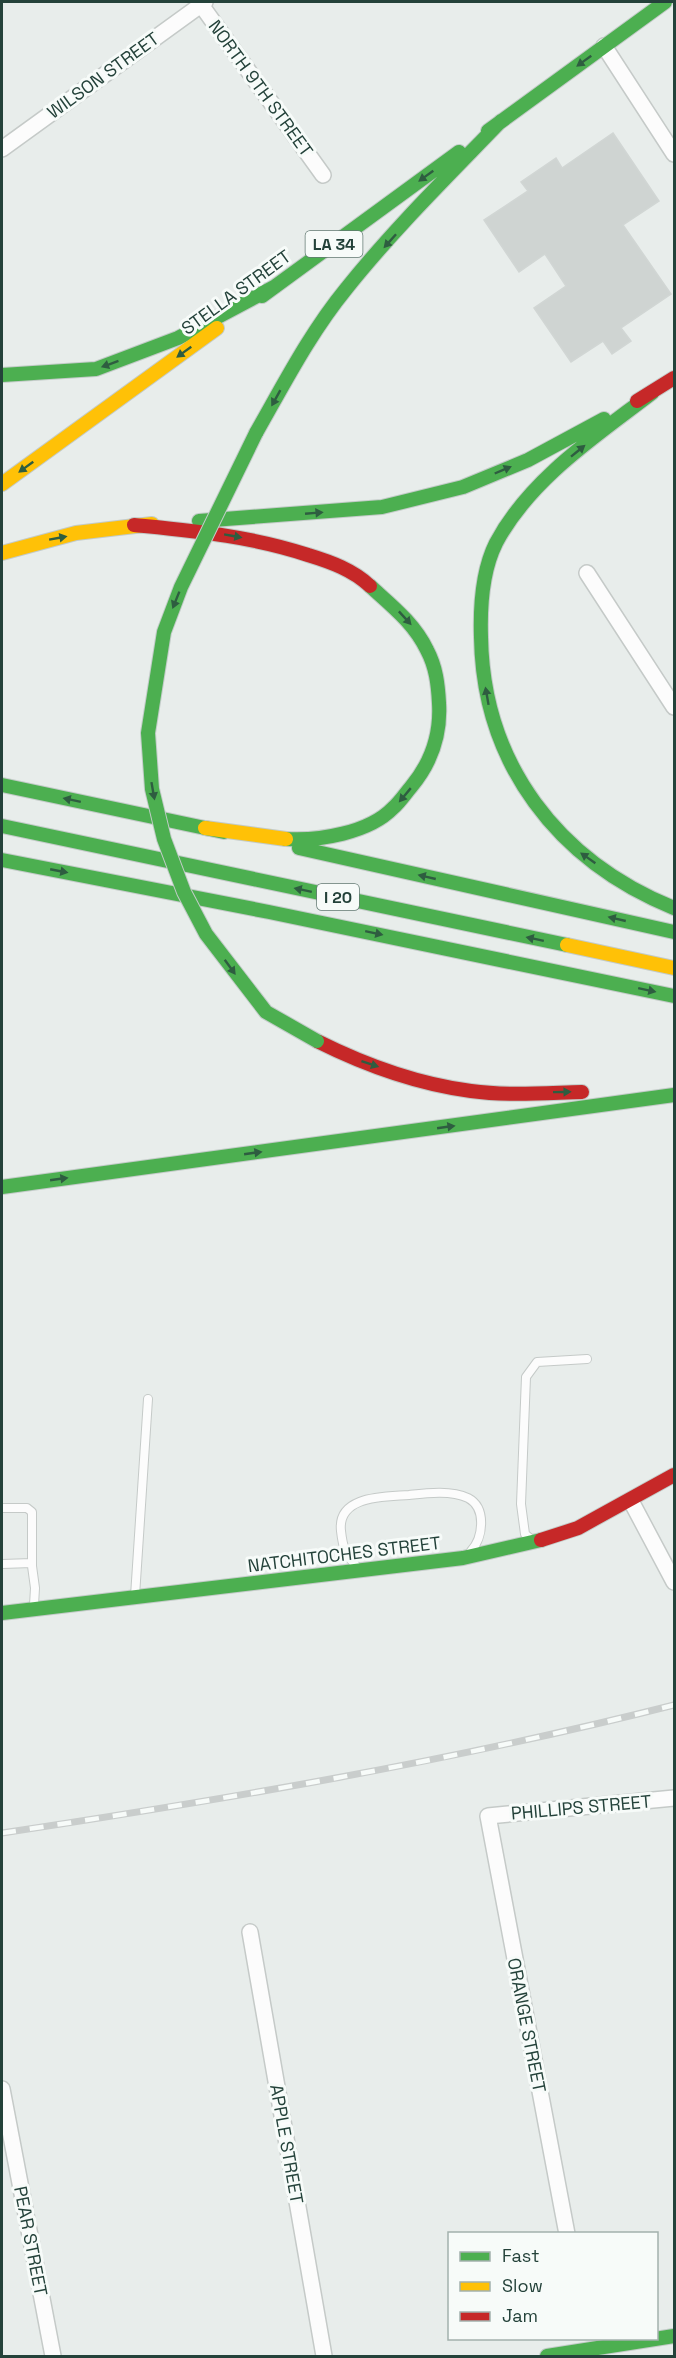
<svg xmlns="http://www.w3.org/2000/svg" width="676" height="2358" viewBox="0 0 676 2358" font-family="'Space Grotesk',sans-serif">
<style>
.building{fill:#cfd4d2;stroke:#d1d6d4;stroke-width:1.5}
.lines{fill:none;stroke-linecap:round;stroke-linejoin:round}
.lane-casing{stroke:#c5cac8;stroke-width:10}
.street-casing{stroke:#c5cac8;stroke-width:18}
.fast-casing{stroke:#c3cbc8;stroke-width:16}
.slow-casing{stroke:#c3cbc8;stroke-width:16}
.jam-casing{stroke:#c3cbc8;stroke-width:16}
.lane{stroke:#fcfcfc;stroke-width:8}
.street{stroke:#fcfcfc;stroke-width:15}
.fast{stroke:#4caf50;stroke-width:14}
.slow{stroke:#ffc107;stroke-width:14}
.jam{stroke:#c62828;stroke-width:14}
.rail-casing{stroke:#c9cdcc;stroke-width:7}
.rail{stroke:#f7fbf9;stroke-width:4.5;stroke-dasharray:14;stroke-linecap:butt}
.fast-bridge-casing{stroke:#c3ccc9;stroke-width:16;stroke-linecap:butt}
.fast-bridge{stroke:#4caf50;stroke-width:14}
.oneway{fill:#2e5d40}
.labels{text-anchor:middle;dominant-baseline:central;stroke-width:6;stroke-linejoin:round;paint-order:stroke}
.shield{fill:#f7fbf9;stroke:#637a73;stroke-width:1.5}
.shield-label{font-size:16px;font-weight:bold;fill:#24423a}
.street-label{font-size:18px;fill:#24423a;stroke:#f7fbf9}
</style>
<rect width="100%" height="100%" fill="#e8edeb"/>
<!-- building -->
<path class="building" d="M613 133 659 201 623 225 671 294 621 328 631 341 612 354 603 341 571 362 534 308 566 286 545 254 519 272 484 220 528 191 521 182 556 158 562 168Z"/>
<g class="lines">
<defs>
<path id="lane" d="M2 1508H27L32 1512V1566L35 1588 34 1605
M531 1539 525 1534 521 1504 526 1377 537 1362 587 1359
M2 1564 32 1563
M357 1567C345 1553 343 1549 341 1531 337 1495 385 1497 409 1495 427 1493 451 1490 468 1498 487 1508 483 1538 471 1551
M135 1596 148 1399"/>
<path id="street" d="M199 2 323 175
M604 46 674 154
M2 149 205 2
M587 573 674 707
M631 1501 674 1582
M250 1932 324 2356
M2 2089 53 2356
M567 2234 488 1816 674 1798"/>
<path id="fast" d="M488 131 665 2
M262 296 459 152
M2 375 96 369 178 338 276 286
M652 393C596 436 530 479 496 543 482 571 480 606 481 637 483 764 558 861 674 908
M256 433C284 384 310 333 346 289 393 230 448 176 501 121
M199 521 382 507 463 487 528 460 604 419
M2 785 224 832
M2 826 567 945
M286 839C319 841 369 833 393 808 400 802 405 794 411 787 431 763 441 735 439 703 438 684 436 667 427 650 414 623 392 606 370 586
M299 848 674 932
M2 860 269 912 674 996
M2 1187 674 1095
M2 1613 463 1558 541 1540
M547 2356 674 2336"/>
<path id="slow" d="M2 484 217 328
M2 553 76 533 152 524
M205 828 286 839
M567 945 674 968"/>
<path id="jam" d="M637 401 674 378
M134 525C193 531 251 536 308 555 331 562 353 570 370 586
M317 1041C365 1065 417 1084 471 1091 508 1096 545 1093 582 1092
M541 1540 578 1528 674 1475"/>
</defs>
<!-- lane casing -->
<use href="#lane" class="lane-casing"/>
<!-- street casing -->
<use href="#street" class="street-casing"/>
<!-- fast casing -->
<use href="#fast" class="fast-casing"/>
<!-- slow casing -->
<use href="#slow" class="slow-casing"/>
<!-- jam casing -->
<use href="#jam" class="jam-casing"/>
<!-- lane -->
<use href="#lane" class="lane"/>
<!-- street -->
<use href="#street" class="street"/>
<!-- fast -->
<use href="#fast" class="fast"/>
<!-- slow -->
<use href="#slow" class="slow"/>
<!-- jam -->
<use href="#jam" class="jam"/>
<defs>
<path id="rail" d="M2 1833C228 1799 453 1761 674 1705"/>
</defs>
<!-- rail casing -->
<use href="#rail" class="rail-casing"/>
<!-- rail -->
<use href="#rail" class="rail"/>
<defs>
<path id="fast-bridge" d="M256 433 181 587 164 632 148 733 152 789 164 839 184 892 206 934 266 1012 317 1041"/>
</defs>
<!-- fast-bridge casing -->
<use href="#fast-bridge" class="fast-bridge-casing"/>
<!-- fast-bridge -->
<use href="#fast-bridge" class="fast-bridge"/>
</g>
<!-- one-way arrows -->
<defs><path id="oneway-solid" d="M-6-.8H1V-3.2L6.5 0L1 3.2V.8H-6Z" transform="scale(1.5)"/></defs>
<g class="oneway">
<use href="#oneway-solid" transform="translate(584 61) rotate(144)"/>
<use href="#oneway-solid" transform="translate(426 176) rotate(144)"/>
<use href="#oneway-solid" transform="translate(390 241) rotate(132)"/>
<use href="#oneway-solid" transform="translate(184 352) rotate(144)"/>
<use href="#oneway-solid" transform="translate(110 364) rotate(160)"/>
<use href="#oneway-solid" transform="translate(276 398) rotate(119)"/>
<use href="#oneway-solid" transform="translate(578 451) rotate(-39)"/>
<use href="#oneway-solid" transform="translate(26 467) rotate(144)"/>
<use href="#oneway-solid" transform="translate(503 470) rotate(-23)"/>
<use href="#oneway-solid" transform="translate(314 513) rotate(-5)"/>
<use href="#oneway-solid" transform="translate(233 536) rotate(10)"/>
<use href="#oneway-solid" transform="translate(58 538) rotate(-10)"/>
<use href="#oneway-solid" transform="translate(176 600) rotate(112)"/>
<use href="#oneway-solid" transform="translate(405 618) rotate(47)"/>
<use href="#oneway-solid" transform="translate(487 696) rotate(-100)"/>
<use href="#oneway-solid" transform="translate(153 791) rotate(80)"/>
<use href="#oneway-solid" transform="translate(405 795) rotate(130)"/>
<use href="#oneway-solid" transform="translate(72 800) rotate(-168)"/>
<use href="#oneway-solid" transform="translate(588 858) rotate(-145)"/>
<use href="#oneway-solid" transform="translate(59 871) rotate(11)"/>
<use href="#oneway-solid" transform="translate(427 877) rotate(-167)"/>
<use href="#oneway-solid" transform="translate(303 890) rotate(-168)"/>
<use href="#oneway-solid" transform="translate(617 919) rotate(-167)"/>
<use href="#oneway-solid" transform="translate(374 933) rotate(12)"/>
<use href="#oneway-solid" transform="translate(535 939) rotate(-168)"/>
<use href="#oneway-solid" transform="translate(230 967) rotate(54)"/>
<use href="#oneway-solid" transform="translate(647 990) rotate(12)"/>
<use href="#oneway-solid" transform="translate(370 1064) rotate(18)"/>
<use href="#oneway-solid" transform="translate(562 1092) rotate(-1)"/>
<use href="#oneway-solid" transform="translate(446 1127) rotate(-8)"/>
<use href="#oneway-solid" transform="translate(253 1153) rotate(-8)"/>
<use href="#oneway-solid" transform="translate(59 1179) rotate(-8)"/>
</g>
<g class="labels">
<!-- shield labels -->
<g class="shield">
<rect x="305.5" y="231" width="57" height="26" rx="4.5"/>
<rect x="317" y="884" width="42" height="26" rx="4.5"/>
</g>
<g class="shield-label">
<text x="334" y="244">LA 34</text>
<text x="338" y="897">I 20</text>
</g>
<!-- street labels -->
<g class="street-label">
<text transform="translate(103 75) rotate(-36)">WILSON STREET</text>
<text transform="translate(261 88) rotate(54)">NORTH 9TH STREET</text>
<text transform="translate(236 292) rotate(-36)">STELLA STREET</text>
<text transform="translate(344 1554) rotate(-7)">NATCHITOCHES STREET</text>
<text transform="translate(581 1807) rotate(-5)">PHILLIPS STREET</text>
<text transform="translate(527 2025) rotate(79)">ORANGE STREET</text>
<text transform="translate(287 2144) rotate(80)">APPLE STREET</text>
<text transform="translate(31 2241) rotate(79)">PEAR STREET</text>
</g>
</g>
<!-- border -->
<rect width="676" height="2358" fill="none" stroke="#24423a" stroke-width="6"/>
<!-- legend -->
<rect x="448" y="2232" width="210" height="108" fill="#f7fbf9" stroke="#a3b1ad" stroke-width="1.5"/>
<rect x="460" y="2252" width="30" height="9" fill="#4caf50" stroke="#a3b1ad" stroke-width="1.5"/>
<text x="502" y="2262" font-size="18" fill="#24423a">Fast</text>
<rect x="460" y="2282" width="30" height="9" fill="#ffc107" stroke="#a3b1ad" stroke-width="1.5"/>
<text x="502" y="2292" font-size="18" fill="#24423a">Slow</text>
<rect x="460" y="2312" width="30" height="9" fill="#c62828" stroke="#a3b1ad" stroke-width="1.5"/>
<text x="502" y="2322" font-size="18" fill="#24423a">Jam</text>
</svg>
